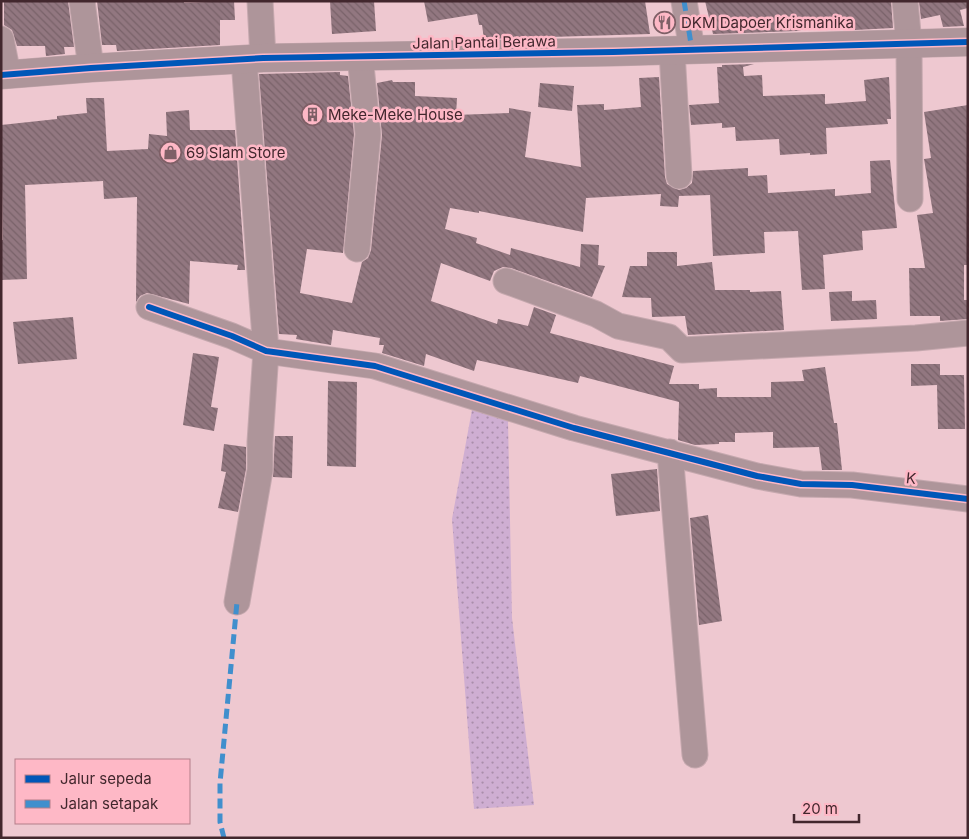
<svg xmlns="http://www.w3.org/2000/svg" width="969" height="839" viewBox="0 0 969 839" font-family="Inter,sans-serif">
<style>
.grass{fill:url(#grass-dots)}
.building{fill:url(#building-back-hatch)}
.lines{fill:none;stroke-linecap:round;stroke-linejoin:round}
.minor-casing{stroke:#c5a8ae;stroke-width:27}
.tertiary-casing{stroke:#c5a8ae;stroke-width:29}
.minor{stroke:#ae959a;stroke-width:25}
.tertiary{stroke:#ae959a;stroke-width:28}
.quiet{stroke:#408fcd;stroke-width:5;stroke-dasharray:10 5;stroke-linecap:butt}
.cycleway-casing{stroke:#feb8c6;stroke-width:9}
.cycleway{stroke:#0057b8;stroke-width:6}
.labels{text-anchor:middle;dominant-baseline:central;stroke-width:5;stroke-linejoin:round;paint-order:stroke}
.poi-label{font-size:15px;fill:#42272d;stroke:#feb8c6;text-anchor:start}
.street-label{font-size:15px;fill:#42272d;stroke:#feb8c6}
</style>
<defs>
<pattern id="grass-dots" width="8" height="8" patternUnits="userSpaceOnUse" patternTransform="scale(1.25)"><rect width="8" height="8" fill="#cfaed2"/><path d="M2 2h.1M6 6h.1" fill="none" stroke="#aa8eab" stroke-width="1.8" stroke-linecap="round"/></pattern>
<pattern id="building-back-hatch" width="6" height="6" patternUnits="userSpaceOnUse" patternTransform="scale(1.25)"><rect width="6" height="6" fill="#927780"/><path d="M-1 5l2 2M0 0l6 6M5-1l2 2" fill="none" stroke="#796269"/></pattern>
</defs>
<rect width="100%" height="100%" fill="#eec8d0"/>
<!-- grass -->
<path class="grass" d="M473 404 508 421 512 618 534 805 474 809 452 519Z"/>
<!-- building -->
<path class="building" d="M4 1H68L74 47H64L65 54 46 56 45 46H17L12 30 4 25Z
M97 1H184V3L234 1 235 20H220V45L117 51 116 45H102Z
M330 1H374L376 31 332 34Z
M424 1H645L650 34 484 39 482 25H479L477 14 428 22Z
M705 1H891L893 28 855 30 854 24 824 30 822 25 797 31 713 34Z
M919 1H967L968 8 960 10 964 26 943 27 940 15 921 19Z
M754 64 743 67 744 76 762 75 763 96 825 94V104L866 101 864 80 889 77 891 119H887L888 124 826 128 827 154 810 155V153L780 155 779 139 736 141 735 127 722 128V123L691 125 689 105 719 103 717 67H722V65Z
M340 72V75L348 76 354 134 343 253 307 249 300 293 352 303 362 262 368 258 371 250 382 135 377 83 392 80 393 82H415V96L457 98 456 115 509 113V108L531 112 525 157 581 167 577 105 604 104V110L641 107 639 78 659 77 665 177 667 184 679 190 686 188 692 183 693 171 748 168V176L767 175 768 193 835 189V196L871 193 870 161 890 160 897 228 862 231 863 250 823 255 825 289 802 290 798 231 764 232 765 253 713 256 710 195 679 196 678 207 660 206 661 194 586 198 583 232 479 211V213L450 208 445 229 477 238 476 243 510 255 511 248 580 267 581 244 599 245 598 265 605 266 592 297 511 268 503 267 494 271 490 281 441 263 431 301 497 324 498 319 528 326 534 307 556 315 550 333 674 366 669 384H699V389L717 388V397H771V382L804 381 802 370 825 367 834 423H837L842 470H822L819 447 773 448V432L735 433V442H719V444L695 445 678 440 679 402 580 376 578 383 477 360 474 371 426 354 424 366 382 353 384 345H379L380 338 333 330 331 345 296 339 297 335 279 334 259 74Z
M540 83 574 86 572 111 538 107Z
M86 98H104L107 151 148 149 149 134 167 136 166 112 189 110 190 130H235L245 270H237L238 265 190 261 189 304 147 293 140 296 136 302 137 197 104 199 103 181 25 185 27 279 1 280V240H3L1 125 57 119V116L87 113Z
M968 105V265H964V300H968V319L940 321V316H910L909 268H925L917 215 933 213 924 159 931 158 924 112Z
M647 252H677V266L712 262 715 290H750V292L781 291 784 330 688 335 685 316 652 317 651 298 622 297 630 266H647Z
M852 291V301L876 300 877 319 831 321 829 292Z
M73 317 77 359 18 364 13 322Z
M193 353 219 357 211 407 218 408 214 431 183 425Z
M911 364H940V375H964L965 429H938L937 385 911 386Z
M328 381 357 382 356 467 327 466Z
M275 436H293L292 478 273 477Z
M224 444 246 447V469L238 512 218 508 226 472 221 471Z
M657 469 660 511 616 516 611 474Z
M708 515 722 621 699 625 690 518Z"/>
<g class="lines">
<defs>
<path id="minor" d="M82 1 91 68
M260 1 263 58
M684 1 692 50
M905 1 909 44 910 199
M1 39 8 75
M672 51 679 176
M357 249 368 134 360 56
M506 281 596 314 618 326 669 337 682 350 916 338 968 333
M149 307 232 336 266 351 375 366 574 428 757 476 801 484 852 485 968 499
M670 452 695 755
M237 602 260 470V442L266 351 244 60"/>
<path id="tertiary" d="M1 75 91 68 263 58 613 52 968 42"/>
</defs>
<!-- minor casing -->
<use href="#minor" class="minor-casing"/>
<!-- tertiary casing -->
<use href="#tertiary" class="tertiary-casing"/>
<!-- minor -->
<use href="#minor" class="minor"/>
<!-- tertiary -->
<use href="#tertiary" class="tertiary"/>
<!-- quiet -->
<path class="quiet" d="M684 1 692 50
M224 838 220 822V783L237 602"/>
<defs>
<path id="cycleway" d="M1 75 91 68 263 58 613 52 968 42
M149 307 232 336 266 351 375 366 574 428 757 476 801 484 852 485 968 499"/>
</defs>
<!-- cycleway casing -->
<use href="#cycleway" class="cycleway-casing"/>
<!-- cycleway -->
<use href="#cycleway" class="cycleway"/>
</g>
<!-- icons -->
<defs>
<symbol id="restaurant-ring" viewBox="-11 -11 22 22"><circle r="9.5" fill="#feb8c6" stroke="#7e5f66" stroke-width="1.5"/><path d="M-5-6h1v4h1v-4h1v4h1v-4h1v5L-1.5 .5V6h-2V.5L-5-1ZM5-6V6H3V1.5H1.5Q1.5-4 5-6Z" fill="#7e5f66"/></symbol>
<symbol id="building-ring" viewBox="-11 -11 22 22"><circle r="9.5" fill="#feb8c6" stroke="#7e5f66" stroke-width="1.5"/><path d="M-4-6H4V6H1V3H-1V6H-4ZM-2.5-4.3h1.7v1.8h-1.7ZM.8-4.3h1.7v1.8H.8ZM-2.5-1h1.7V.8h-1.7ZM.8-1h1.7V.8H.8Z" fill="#7e5f66"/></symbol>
<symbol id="shop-ring" viewBox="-11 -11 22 22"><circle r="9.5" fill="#feb8c6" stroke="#7e5f66" stroke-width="1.5"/><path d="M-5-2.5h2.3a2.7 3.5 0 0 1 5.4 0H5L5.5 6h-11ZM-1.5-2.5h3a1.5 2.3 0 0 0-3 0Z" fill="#7e5f66"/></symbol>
</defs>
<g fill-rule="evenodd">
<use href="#restaurant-ring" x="652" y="10" width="25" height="25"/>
<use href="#building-ring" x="300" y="102" width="25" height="25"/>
<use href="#shop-ring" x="158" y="140" width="25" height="25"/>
</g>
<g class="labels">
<!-- poi labels -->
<g class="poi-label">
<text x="681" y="22">DKM Dapoer Krismanika</text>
<text x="328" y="114">Meke-Meke House</text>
<text x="186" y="152">69 Slam Store</text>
</g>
<!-- street labels -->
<g class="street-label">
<text transform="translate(484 42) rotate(-1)">Jalan Pantai Berawa</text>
<text transform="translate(911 478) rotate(6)">K</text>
</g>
</g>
<!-- border -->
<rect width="969" height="839" fill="none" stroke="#42272d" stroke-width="5"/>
<!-- legend -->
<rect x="15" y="759" width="175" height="65" fill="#feb8c6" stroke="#b37e89"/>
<rect x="25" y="775" width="25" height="8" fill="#0057b8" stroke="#b37e89"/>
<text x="60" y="784" font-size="15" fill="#42272d">Jalur sepeda</text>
<rect x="25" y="800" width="25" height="8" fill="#408fcd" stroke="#b37e89"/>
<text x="60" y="809" font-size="15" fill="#42272d">Jalan setapak</text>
<!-- scale -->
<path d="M794 814v8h65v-8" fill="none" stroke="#42272d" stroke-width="2.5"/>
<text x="802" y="814" font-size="15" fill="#42272d" stroke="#feb8c6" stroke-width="4" paint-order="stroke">20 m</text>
</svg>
